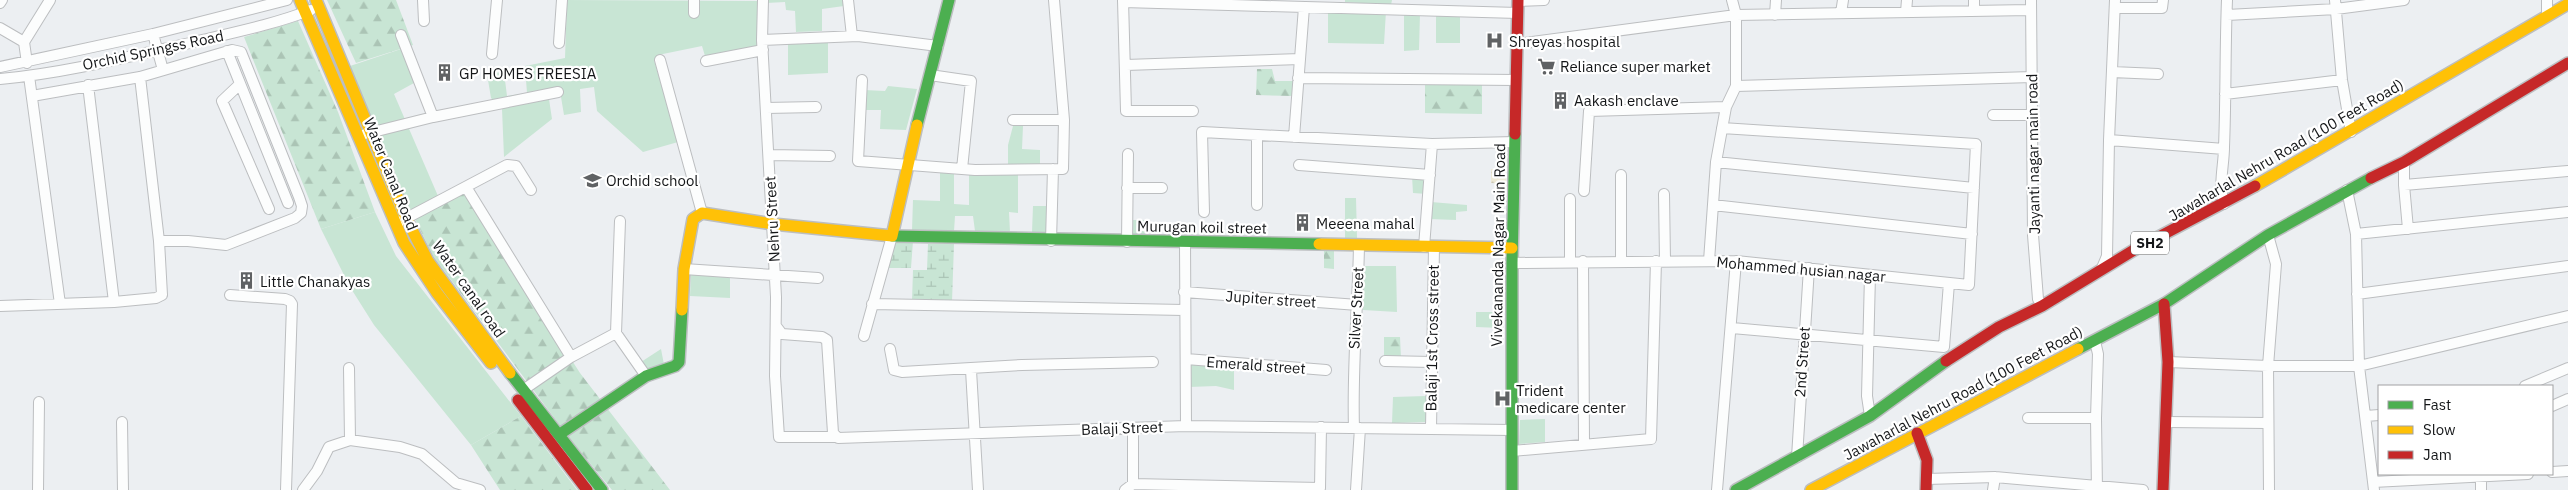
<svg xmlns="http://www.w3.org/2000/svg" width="2568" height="490" viewBox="0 0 2568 490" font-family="'IBM Plex Sans',sans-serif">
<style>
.grass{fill:#c8e5d4}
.forest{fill:url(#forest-firs)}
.wetland{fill:url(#wetland-marsh)}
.sand{fill:url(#sand-dots)}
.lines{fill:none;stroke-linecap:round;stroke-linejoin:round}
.street-casing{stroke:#bcbec0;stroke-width:12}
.fast-casing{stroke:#bcbec0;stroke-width:14}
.slow-casing{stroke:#bcbec0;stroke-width:14}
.jam-casing{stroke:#bcbec0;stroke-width:14}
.street{stroke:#fcfdfd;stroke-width:10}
.fast{stroke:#4caf50;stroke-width:11}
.slow{stroke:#ffc107;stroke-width:11}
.jam{stroke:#c62828;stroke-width:11}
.labels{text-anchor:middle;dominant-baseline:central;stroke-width:4.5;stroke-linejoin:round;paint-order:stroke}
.shield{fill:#fff;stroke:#5a5c5d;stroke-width:1}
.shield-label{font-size:14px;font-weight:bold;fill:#141618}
.poi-label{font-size:15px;fill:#141618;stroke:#fff;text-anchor:start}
.street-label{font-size:15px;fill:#141618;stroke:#fff}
</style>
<defs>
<pattern id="forest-firs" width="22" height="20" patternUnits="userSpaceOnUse" patternTransform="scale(1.25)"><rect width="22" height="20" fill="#c8e5d4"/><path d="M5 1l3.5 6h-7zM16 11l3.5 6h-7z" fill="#abc4b5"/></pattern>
<pattern id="wetland-marsh" width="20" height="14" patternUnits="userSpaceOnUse" patternTransform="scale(1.25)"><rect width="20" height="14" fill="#c8e5d4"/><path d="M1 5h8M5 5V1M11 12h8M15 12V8" fill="none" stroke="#abc4b5"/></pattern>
<pattern id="sand-dots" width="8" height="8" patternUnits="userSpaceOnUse" patternTransform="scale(1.25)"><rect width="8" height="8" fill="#ede9d6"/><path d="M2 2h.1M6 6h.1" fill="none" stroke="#cac7b7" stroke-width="1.8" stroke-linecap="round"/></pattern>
</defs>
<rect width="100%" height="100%" fill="#eceff2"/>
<!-- grass -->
<path class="grass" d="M567 0 758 1V47L705 56 702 46 658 55 654 60 678 142 643 152 597 111 594 87 580 89 581 112 564 115 561 97 549 99 552 119 504 157 502 109 491 98 487 74 504 72 507 96 527 93 525 66 565 58Z
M767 0H844V6L822 9V31L796 32 795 11 786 10 785 2 766 3Z
M1345 0H1392L1391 5 1345 2Z
M1328 10 1386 11 1384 44 1328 43Z
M1404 14H1420L1419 50 1404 51Z
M1436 15H1460V43H1436Z
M828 42V73L788 75V44Z
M401 49 414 83 394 94 438 196 410 211 350 66Z
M888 86 917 89 906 130 880 129 881 110H863L864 90 885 91Z
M1013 126H1023L1022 149 1040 150V165L1008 166V145Z
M1018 172V213L1009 212 1010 232 975 231 973 216H955L954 231 912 230 913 200 940 201V173H954V204L969 205V173Z
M1412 176H1428L1427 194 1413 193Z
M1345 198H1356L1357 238H1345Z
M1431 202 1467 205V211L1456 212V220L1429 219Z
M1033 206H1050V232H1032Z
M375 212 396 256 521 416 471 445 374 325 350 287 321 229Z
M1129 220H1147V236H1129Z
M1362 266H1396L1397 312 1363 310Z
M691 274 730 276V298L690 296Z
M1476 312H1501V328L1476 327Z
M661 349 666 375 651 380 641 362Z
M1189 363 1234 367V390L1216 386 1189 387Z
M1426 396V422L1392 423 1393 397Z
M1545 419V442L1519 444 1520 420Z"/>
<!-- forest -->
<path class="forest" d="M327 0H396L413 45 356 63Z
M298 21 338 112 375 212 321 229 244 37Z
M1257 69H1272L1275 81H1294L1293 96 1256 95Z
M1425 83H1482V114L1425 113Z
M464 193 580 373 670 490H612L570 439 433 256 415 219 438 196Z
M1324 248 1334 249V269L1324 268Z
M1384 337H1400L1401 358 1384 357Z
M521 416 577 490H500L471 445Z"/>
<!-- wetland -->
<path class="wetland" d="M896 240 913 241 911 268H888Z
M928 244H954L952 302 912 301 913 270H927Z"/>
<!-- sand -->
<path class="sand" d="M1491 169H1506V184L1491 183Z"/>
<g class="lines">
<defs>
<path id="street" d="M423 0 424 21
M763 0 762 40 776 297 775 376 779 437H836
M848 0 852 36
M1123 0 1126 111H1193
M2031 0 2033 235 2038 299 2042 306
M2335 0 2342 80 2351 132
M1518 1 1544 0
M1123 2 1518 13
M0 3 2 0
M2115 8H2162L2163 0
M1974 11V0
M1906 12 1907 0
M694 13V0
M1841 13 1843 0
M1775 15 1776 0
M2227 15 2336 9 2404 0
M2547 15V0
M0 28 24 42
M153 34 163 70
M401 35 433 117
M762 40 858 36 938 46
M559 43 562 0
M1517 44 1736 15 2030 10
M227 51 288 203
M492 54 497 0
M660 60 702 213
M706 61 763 50
M27 63 24 42 50 0
M1126 65 1300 59
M0 67 153 34 287 0
M2112 72 2158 74
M930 75 971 81 962 169
M29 76 60 304
M1298 78 1516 80
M0 79C64 73 128 57 190 43 231 33 272 25 311 10
M862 80 858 161 975 170 1063 169 1064 120 1054 0
M240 84 222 101 269 209
M88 85 114 302
M1736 86 2032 77
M2225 94 2342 80
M32 96 140 77 232 50 241 52 299 197 302 206 301 213 295 218 226 245 188 241H159
M766 108 816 107
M1993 115H2032
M1013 120H1064
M365 134 433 117 558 92
M1257 136V205
M1294 137 1304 7
M2109 140 2224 149
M769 155 830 156
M1716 162 1974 188
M2404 162V185
M1299 165 1430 175
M1621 175V261
M466 187 571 357
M1127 188H1162
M2347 190 2356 234 2359 366 2374 490
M1584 191 1589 111 1726 107
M1664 194 1665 261
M1570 199V263
M2224 204C2218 184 2224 166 2224 147 2226 98 2225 49 2227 0
M1713 205 1972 234
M1204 212 1202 132 1432 144 1515 142
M401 221 507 165 516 166 531 190
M2408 229 2404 185 2568 171
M2356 234 2568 212
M2268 235 2276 264 2268 366 2269 490
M1051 241 1053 169
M1127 242 1128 154
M1185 242 1186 426
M1424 247 1432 144
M1583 261 1584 445
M1709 261 1716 162 1726 107 1736 86V15L1732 0
M1512 263 1736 261 1969 285 1976 144 1722 128
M2102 268 2107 256 2109 140 2115 0
M684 269 818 278
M1184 292 1358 305
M2357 294 2568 266
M230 295 285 299 290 301 292 304 286 490
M872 304 1184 310
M0 306 114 302 156 298 162 295 159 241 140 77
M776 326 782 334 822 337 827 340 833 433 838 438 1186 426 1512 430
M1732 328 1944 347 1949 283
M616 333 646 376
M864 336 892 236
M2095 341 2098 354 2096 418 2097 490
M890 349 894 370 902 372 1022 365 1153 362
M1186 359 1326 370
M1385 361 1431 362
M2168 362 2268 366H2359L2568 316
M349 368 350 440
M971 370 978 490
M2525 386 2568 368
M523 390 571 357 616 333 620 221
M2552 406 2568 399
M1870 416 1867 396 1870 275
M2366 416 2379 415
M2028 418H2096
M122 422 123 490
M2167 422 2267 423
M1354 428C1352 367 1358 306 1359 245
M1431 429 1434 247
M1512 451 1651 439 1656 261
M1797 457 1809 268
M2552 472 2568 471
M2481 474V490
M1927 479 1995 477 2143 490
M2373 482 2528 474
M1133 484V428
M38 490 39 402
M303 490 317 471 329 447 350 440 400 447 422 454 456 483 480 490
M1125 490 1133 484 1320 488 1321 427
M1356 490 1360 428
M1717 490 1736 261
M1993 490 1995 477"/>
<path id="fast" d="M917 125 949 0
M892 236 1319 244
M2078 349 2164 304 2268 235 2371 178
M510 373 602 490
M560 434 646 376 675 366 679 362 682 310
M1512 490V263L1515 134
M1736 490 1870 416 1946 361"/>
<path id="slow" d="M300 0 404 243 437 293 491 363
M316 0 406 218 428 261 510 373
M2255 186 2568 4
M1319 244 1512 248
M682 310 684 269 693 219 702 213 773 224 892 236 917 125
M1811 490 2078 349"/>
<path id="jam" d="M1515 134 1518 0
M2371 178 2404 162 2568 63
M1946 361 1999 327 2042 306 2134 250 2255 186
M518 400 587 490
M1917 433 1927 460 1926 490
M2163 490 2168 362 2164 304"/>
</defs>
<!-- street casing -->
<use href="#street" class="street-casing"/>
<!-- fast casing -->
<use href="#fast" class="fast-casing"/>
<!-- slow casing -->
<use href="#slow" class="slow-casing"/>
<!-- jam casing -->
<use href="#jam" class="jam-casing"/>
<!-- street -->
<use href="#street" class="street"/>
<!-- fast -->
<use href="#fast" class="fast"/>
<!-- slow -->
<use href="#slow" class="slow"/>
<!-- jam -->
<use href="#jam" class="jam"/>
</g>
<!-- icons -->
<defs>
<symbol id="hospital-bare" viewBox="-9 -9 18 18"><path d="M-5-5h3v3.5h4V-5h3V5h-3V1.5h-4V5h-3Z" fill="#606264" stroke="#fff" stroke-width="2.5" paint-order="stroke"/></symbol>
<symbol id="supermarket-bare" viewBox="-9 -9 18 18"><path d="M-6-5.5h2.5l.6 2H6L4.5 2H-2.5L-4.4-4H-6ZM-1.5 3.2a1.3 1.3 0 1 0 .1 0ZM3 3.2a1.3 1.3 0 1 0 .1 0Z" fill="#606264" stroke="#fff" stroke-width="2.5" paint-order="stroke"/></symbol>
<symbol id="building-bare" viewBox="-9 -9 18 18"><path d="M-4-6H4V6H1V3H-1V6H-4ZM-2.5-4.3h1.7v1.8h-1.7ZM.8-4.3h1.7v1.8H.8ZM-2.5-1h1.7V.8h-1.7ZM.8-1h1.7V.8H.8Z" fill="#606264" stroke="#fff" stroke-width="2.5" paint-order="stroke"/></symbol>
<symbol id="school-bare" viewBox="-9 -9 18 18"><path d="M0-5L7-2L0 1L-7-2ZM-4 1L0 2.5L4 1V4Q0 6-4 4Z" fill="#606264" stroke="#fff" stroke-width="2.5" paint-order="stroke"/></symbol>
</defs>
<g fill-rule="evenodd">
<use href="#hospital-bare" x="1482" y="28" width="25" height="25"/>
<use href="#supermarket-bare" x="1534" y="54" width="25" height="25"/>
<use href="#building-bare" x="432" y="60" width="25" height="25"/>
<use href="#building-bare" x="1548" y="88" width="25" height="25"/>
<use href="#school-bare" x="580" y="168" width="25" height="25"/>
<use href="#building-bare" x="1290" y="210" width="25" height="25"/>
<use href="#building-bare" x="234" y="268" width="25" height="25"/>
<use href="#hospital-bare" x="1490" y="386" width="25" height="25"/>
</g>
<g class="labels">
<!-- shield labels -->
<rect class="shield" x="2131" y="231.5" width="38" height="23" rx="4"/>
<g class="shield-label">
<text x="2150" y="243">SH2</text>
</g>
<!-- poi labels -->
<g class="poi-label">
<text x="1509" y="41">Shreyas hospital</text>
<text x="1560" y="66">Reliance super market</text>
<text x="459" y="73">GP HOMES FREESIA</text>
<text x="1574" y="100">Aakash enclave</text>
<text x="606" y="180">Orchid school</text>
<text x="1316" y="223">Meeena mahal</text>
<text x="260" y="281">Little Chanakyas</text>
<text x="1516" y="390">Trident<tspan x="1516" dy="17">medicare center</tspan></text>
</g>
<!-- street labels -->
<g class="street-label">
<text transform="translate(153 50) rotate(-12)">Orchid Springss Road</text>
<text transform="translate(2286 150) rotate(-30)">Jawaharlal Nehru Road (100 Feet Road)</text>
<text transform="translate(2033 154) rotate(-91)">Jayanti nagar main road</text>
<text transform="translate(391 174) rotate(68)">Water Canal Road</text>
<text transform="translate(772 219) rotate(-93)">Nehru Street</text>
<text transform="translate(1202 227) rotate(1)">Murugan koil street</text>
<text transform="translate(1498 245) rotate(-89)">Vivekananda Nagar Main Road</text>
<text transform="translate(1801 269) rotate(5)">Mohammed husian nagar</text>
<text transform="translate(469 289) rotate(55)">Water canal road</text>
<text transform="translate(1271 299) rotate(4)">Jupiter street</text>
<text transform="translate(1356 308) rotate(-87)">Silver Street</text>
<text transform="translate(1432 338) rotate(-89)">Balaji 1st Cross street</text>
<text transform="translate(1802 362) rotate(-86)">2nd Street</text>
<text transform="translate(1256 365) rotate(4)">Emerald street</text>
<text transform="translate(1963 393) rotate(-28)">Jawaharlal Nehru Road (100 Feet Road)</text>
<text transform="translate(1122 428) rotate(-2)">Balaji Street</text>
</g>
</g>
<!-- legend -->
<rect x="2378" y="385" width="175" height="90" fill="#ffffff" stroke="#a1a2a3"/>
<rect x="2388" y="401" width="25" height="8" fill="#4caf50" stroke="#a1a2a3"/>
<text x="2423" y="410" font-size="15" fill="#141618">Fast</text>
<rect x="2388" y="426" width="25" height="8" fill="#ffc107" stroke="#a1a2a3"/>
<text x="2423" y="435" font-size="15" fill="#141618">Slow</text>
<rect x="2388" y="451" width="25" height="8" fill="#c62828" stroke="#a1a2a3"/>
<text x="2423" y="460" font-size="15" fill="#141618">Jam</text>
</svg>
